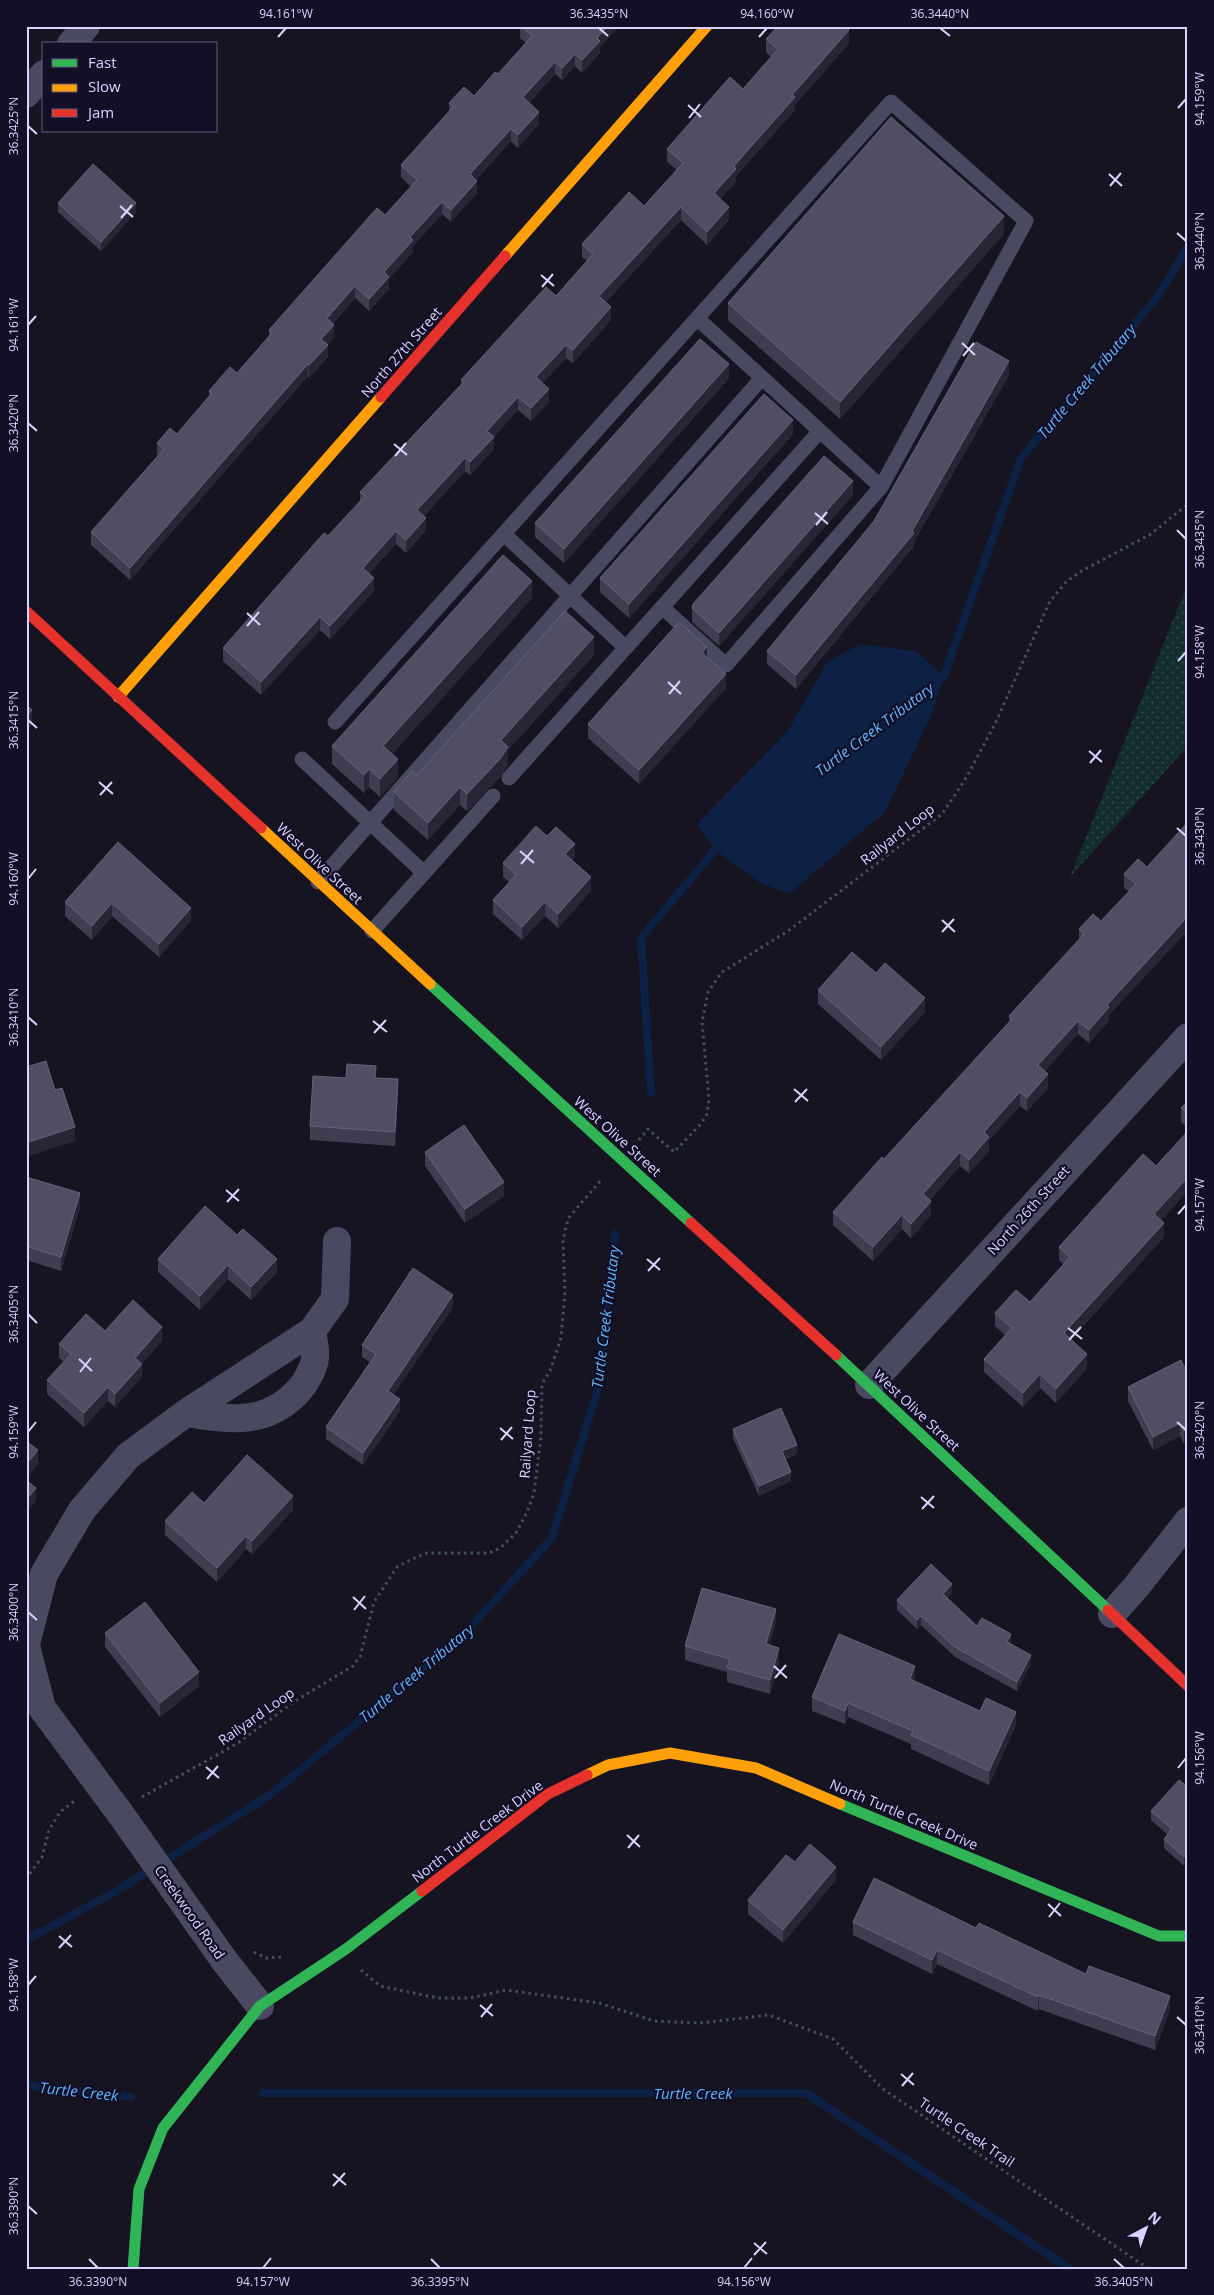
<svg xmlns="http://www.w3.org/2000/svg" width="1214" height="2295" viewBox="0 0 1214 2295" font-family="'Open Sans',sans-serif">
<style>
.green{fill:url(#green-dots)}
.water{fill:#0d2144}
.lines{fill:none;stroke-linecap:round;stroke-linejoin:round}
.stream{stroke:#0d2144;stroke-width:8}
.path{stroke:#44505f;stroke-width:3;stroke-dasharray:2.5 4;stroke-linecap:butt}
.lane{stroke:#4a4962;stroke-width:15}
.street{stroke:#4a4962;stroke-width:28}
.fast{stroke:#30b455;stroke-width:11}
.slow{stroke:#ff9f0a;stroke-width:11}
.jam{stroke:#e5322d;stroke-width:11}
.wall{fill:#403d50}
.shaded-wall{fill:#282635}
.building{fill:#504e63;stroke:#66637b}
.ticks{fill:none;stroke:#d9d4ff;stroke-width:2}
.labels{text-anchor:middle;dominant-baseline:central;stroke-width:4.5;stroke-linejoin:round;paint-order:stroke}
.street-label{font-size:14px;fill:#d9d4ff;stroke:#130f26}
.water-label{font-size:15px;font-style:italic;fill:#62b6ff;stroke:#130f26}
.neatline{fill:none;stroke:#d9d4ff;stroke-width:2}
.ticks-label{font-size:12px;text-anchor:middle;fill:#d9d4ff}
</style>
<defs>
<pattern id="green-dots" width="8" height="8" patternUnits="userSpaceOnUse" patternTransform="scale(1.25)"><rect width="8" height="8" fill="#132c2d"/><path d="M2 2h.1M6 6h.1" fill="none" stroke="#354a4c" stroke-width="1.8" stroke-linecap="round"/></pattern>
</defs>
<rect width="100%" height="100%" fill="#161421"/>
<!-- green -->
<path class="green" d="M1188 583V746L1070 877Z"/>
<!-- water -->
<path class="water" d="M860 644 915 651 944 676 931 716 885 812 789 894 759 882 715 850 697 824 788 731 827 662Z"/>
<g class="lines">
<!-- stream -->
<path class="stream" d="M937 682 944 676 1021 458 1158 296 1188 247
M651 1092 641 938 715 850 722 844
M26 1940 113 1893 270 1795 465 1633 552 1538 597 1392 615 1234
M26 2085 131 2097
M263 2093H806L1070 2269"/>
<!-- path -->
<path class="path" d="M639 1140 648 1129 674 1152 701 1124 707 1114 709 1099 702 1022 708 992 722 972 788 931 942 814 966 778 995 724 1050 601 1067 581 1080 572 1151 534 1188 504
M142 1797 238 1743 295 1701 353 1666 360 1657 374 1602 397 1567 412 1559 427 1553H489L500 1548 516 1533 527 1512 534 1493 541 1436 542 1384 550 1371 561 1338 565 1293 563 1242 566 1226 570 1216 602 1179
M26 1879 42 1857 49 1830 60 1812 77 1799
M254 1952 266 1958 281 1957
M361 1970 380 1986 438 1998H470L506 1990 599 2003 654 2021 700 2023 769 2015 833 2039 883 2089 1149 2269"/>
<!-- lane -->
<path class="lane" d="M697 318 820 431
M504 534 626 648
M662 607 726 665 881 487
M335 722 891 102 1026 221 881 487 820 431 509 778
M302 759 424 873
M318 882 762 378
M372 931 493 796"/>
<!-- street -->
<path class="street" d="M71 44 86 26
M26 94 44 74
M869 1385 1188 1037
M186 1413C230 1420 268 1426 300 1389 306 1382 314 1368 315 1358 316 1349 313 1339 312 1331
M1112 1614 1136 1587 1188 1521
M26 1644 44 1574 82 1510 128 1456 186 1413 312 1331 335 1299 337 1241
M26 1646 42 1708 122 1816 224 1960 260 2006"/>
<!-- fast -->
<path class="fast" d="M430 984 691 1223
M836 1355 1108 1610
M840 1804 1159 1936H1188
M133 2269 139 2189 163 2128 260 2006 346 1949 422 1891"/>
<!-- slow -->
<path class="slow" d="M505 256 707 26
M118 697 381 397
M261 828 430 984
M587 1775 608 1765 670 1753 756 1768 840 1804"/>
<!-- jam -->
<path class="jam" d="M381 397 505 256
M26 611 261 828
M691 1223 836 1355
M1108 1610 1188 1686
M422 1891 548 1794 587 1775"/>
</g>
<!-- wall -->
<path class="wall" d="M520 26H619L600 47V53L582 73 575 66 562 80 555 74 529 103 539 124 518 148 511 141 476 180 477 193 451 222 442 214 413 246V252L389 279V289L369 311 355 298 333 324 334 337 327 345 328 357 309 378 308 376 130 580 91 545V532L158 456 157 455V443L177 434 209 396V391L237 373 269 336V330L385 215 411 187 401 177V165L449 112V103L474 96 498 74 526 43 520 38Z
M766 39 849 43 795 105V110L736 176V182L720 199 729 220 707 245 681 220 606 302 611 320 573 363 566 358 542 383 549 402 531 421 518 410 494 437V449L470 475 465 471 424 516 426 530 406 553 396 544 369 573 374 591 330 639 320 630 261 695 223 661V648L360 501V492L461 384V380L556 296 587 261 582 257V244L644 206 677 170 667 162V149L743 89 771 57 766 52Z
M58 203 136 212 101 251 58 212Z
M1004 234 840 419 728 320V303Z
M1009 375 914 542V546L796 689 767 664V651Z
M729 378 564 563 535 537V523Z
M793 434 629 618 600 592V578Z
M853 495 719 646 692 622V608Z
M532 598 392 754 398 777 380 797 369 787 364 793 332 764V746Z
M594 655 508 750V765L500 777 467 811 460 805 428 840 394 810V792L417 775Z
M707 658 726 688 639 784 588 738V724Z
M1188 822V930L1109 1015V1021L1089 1043 1078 1034 1045 1071 1048 1088 1027 1111 1020 1106 989 1140V1151L969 1173 960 1166 930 1200 931 1215 911 1238 902 1229 873 1261 833 1225V1212L884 1159 1009 1022V1016L1079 940V929L1101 921 1129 891 1124 888V874L1147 867Z
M547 836 575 857 572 860 591 891 558 928 545 916 522 940 493 914V900L509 882 503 877V863Z
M118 842 191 921 159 957 112 916 92 940 65 916V902Z
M876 973 925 1012 881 1060 818 1004V990Z
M346 1078H376L398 1093 395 1146 310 1140V1126Z
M1188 1101V1128L1181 1122V1108Z
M425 1152 504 1196 465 1223 425 1166Z
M26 1177 80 1207 61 1271 26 1260Z
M1161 1220 1164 1237 1071 1339 1087 1368 1056 1403 1040 1388 1023 1407 984 1372V1359L1005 1335 995 1326V1313L1030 1302 1064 1265 1059 1260V1247Z
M237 1235 277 1272 251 1300 228 1279 200 1310 158 1272V1259Z
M453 1307 393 1395 400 1411 363 1465 326 1439V1427L370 1362 362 1357V1345Z
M105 1331 162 1341 141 1364 142 1377 115 1407 108 1401 84 1427 47 1394V1380L64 1362 59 1358V1344Z
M1188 1365V1442L1184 1444 1180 1436 1153 1450 1128 1401V1387Z
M733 1429 797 1454 786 1459 791 1481 759 1496 733 1438Z
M204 1503 293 1510 252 1554 246 1549 217 1582 165 1535V1521Z
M952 1593 947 1598 977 1626 1011 1644 1031 1664 1017 1691 955 1657 921 1625 917 1629 897 1610V1600Z
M776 1622 769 1645 779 1662 770 1694 727 1682V1672L685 1660V1646Z
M105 1633 199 1686 160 1717 105 1647Z
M915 1679 914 1681 980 1711 1016 1725 989 1785 911 1749V1744L848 1717 845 1724 812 1711V1697Z
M1188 1787 1184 1866 1164 1848V1839L1168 1835 1151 1820V1811Z
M795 1862 836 1880 783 1943 748 1914V1900Z
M853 1922 976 1928 1170 2009 1155 2050 1039 2009 1038 2011 937 1964 932 1974 853 1935Z"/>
<!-- shaded-wall -->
<path class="shaded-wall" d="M608 26H619L600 47V53L582 73V60L597 38Z
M849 30V43L795 105V110L736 176V182L714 206V193L734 166 792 95Z
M575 54V66L562 80V68Z
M555 62V74L523 109V97Z
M539 112V124L518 148V135Z
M511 129V141L470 187V174Z
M477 181V193L451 222V210Z
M442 202V214L413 246V252L389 279V289L369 311V299L384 272 410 237Z
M136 203V212L101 251V242Z
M681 207V220L599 309V296Z
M729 207V220L707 245V232Z
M1004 216V234L840 419V402Z
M355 286V298L327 331V318Z
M611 307V320L573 363V350Z
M334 325V337L321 352V339Z
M328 345V357L309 378V365Z
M566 345V358L536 390V377Z
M1009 361V375L914 542V546L796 689V675L912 531Z
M308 364V376L130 580V568Z
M729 364V378L564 563V549Z
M549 389V402L531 421V408Z
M518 397V410L494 437V449L470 475V462L487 431Z
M793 420V434L629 618V604Z
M465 458V471L417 523V510Z
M853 481V495L719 646V633Z
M426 518V530L406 553V540Z
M396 531V544L363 581V568Z
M374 578V591L330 639V626Z
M532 581V598L383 764V746Z
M320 617V630L261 695V682Z
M594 637V655L508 750V765L500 777 467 811V794L501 740Z
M707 647V660L702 653Z
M726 674V688L639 784V770Z
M32 710V724L29 728V737L26 740V717Z
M398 759V777L380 797V779Z
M369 769V787L364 793V775Z
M460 787V805L428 840V823Z
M575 844V857L565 868V854Z
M591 877V891L558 928V914Z
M545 902V916L522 940V927Z
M112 903V916L92 940V926Z
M191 908V921L159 957V944Z
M1188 916V930L1109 1015V1021L1089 1043V1030L1107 1005Z
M925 998V1012L881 1060V1047Z
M1078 1021V1034L1038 1079V1065Z
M1048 1074V1088L1027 1111V1098Z
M398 1079V1093L395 1146V1132Z
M1020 1092V1106L989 1140V1151L969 1173V1160L984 1132Z
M75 1127V1141L26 1157V1143Z
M960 1152V1166L923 1207V1194Z
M1188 1177V1191L1154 1228V1214Z
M504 1182V1196L465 1223V1209Z
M80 1193V1207L61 1271V1257Z
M931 1201V1215L911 1238V1224Z
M902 1215V1229L873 1261V1247Z
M1164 1223V1237L1064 1346V1333Z
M277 1259V1272L251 1300V1287Z
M228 1265V1279L200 1310V1296Z
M453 1295V1307L388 1403V1391Z
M162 1327V1341L135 1371V1358Z
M1087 1354V1368L1056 1403V1389Z
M142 1364V1377L115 1407V1394Z
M1040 1374V1388L1023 1407V1393Z
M108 1387V1401L84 1427V1413Z
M400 1399V1411L363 1465V1453Z
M1180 1423V1436L1153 1450V1437Z
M1188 1429V1442L1184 1444V1431Z
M797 1445V1454L782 1460V1451Z
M38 1450V1464L26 1479V1465Z
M791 1472V1481L759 1496V1486Z
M36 1488V1501L26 1513V1500Z
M293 1496V1510L252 1554V1541Z
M246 1536V1549L217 1582V1568Z
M952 1584V1593L943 1603V1594Z
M776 1609V1622L766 1658V1644Z
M921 1616V1625L917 1629V1620Z
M1011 1634V1644L1007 1642Z
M779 1648V1662L770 1694V1680Z
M1031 1655V1664L1017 1691V1682Z
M915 1666V1679L910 1692V1679Z
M199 1672V1686L160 1717V1703Z
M848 1703V1717L845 1724V1711Z
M1016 1712V1725L989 1785V1771Z
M1188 1852V1862L1184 1866V1857Z
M836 1867V1880L783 1943V1930Z
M937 1950V1964L932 1974V1960Z
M1039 1995V2009L1038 2011V1997Z
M1170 1996V2009L1155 2050V2036Z"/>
<!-- building -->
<path class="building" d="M521 26H608L597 38 600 41 582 60 575 54 562 68 555 62 523 97 539 112 518 135 511 129 470 174 477 181 451 210 442 202 410 237 413 240 384 272 389 277 369 299 355 286 327 318 334 325 321 339 328 345 309 365 308 364 130 568 91 532 164 449 157 443 170 428 177 434 212 393 209 391 230 367 237 373 272 333 269 330 377 208 385 215 417 180 401 165 453 107 449 103 464 87 474 96 495 72 498 74 532 36Z
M778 26H845L849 30 792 95 795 97 734 166 736 169 714 193 729 207 707 232 681 207 599 296 611 307 573 350 566 345 536 377 549 389 531 408 518 397 487 431 494 437 470 462 465 458 417 510 426 518 406 540 396 531 363 568 374 578 330 626 320 617 261 682 223 648 324 533 328 536 365 496 360 492 464 382 461 380 546 287 556 296 593 254 582 244 629 192 644 206 683 163 667 149 730 77 743 89 778 49 766 39Z
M891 117 1004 216 840 402 728 303Z
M93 164 136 203 101 242 58 203Z
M700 339 729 364 564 549 535 523Z
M976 342 1009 361 912 531 914 533 796 675 767 651 874 521Z
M764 394 793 420 629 604 600 578Z
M824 456 853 481 719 633 692 608 693 604Z
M503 555 532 581 383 746 398 759 380 779 369 769 364 775 332 746Z
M565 611 594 637 501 740 508 747 500 759 467 794 460 787 428 823 394 792 412 771 417 775Z
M679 622 707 647 702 653 726 674 639 770 588 724Z
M26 704 32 710 26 717Z
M1188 822V916L1107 1005 1109 1007 1089 1030 1078 1021 1038 1065 1048 1074 1027 1098 1020 1092 984 1132 989 1137 969 1160 960 1152 923 1194 931 1201 911 1224 902 1215 873 1247 833 1212 882 1157 884 1159 1012 1019 1009 1016 1084 934 1079 929 1093 914 1101 921 1136 884 1124 874 1138 859 1147 867Z
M536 826 547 836 556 827 575 844 565 854 591 877 558 914 545 902 522 927 493 900 516 875 503 863Z
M118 842 191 908 159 944 112 903 92 926 65 902Z
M852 952 876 973 885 963 925 998 881 1047 818 990Z
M46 1061 55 1090 62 1088 75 1127 26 1143V1067Z
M347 1064 376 1066 375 1078 398 1079 395 1132 310 1126 313 1076 346 1078Z
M1188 1101V1114L1181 1108Z
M464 1125 504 1182 465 1209 425 1152Z
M1188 1131V1177L1154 1214 1164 1223 1064 1333 1087 1354 1056 1389 1040 1374 1023 1393 984 1359 1012 1328 995 1313 1016 1290 1030 1302 1070 1257 1059 1247 1143 1154 1156 1166Z
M26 1177 80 1193 61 1257 26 1246Z
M205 1206 237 1235 243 1229 277 1259 251 1287 228 1265 200 1296 158 1259Z
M413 1268 453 1295 388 1391 400 1399 363 1453 326 1427 376 1354 362 1345Z
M133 1300 162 1327 135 1358 142 1364 115 1394 108 1387 84 1413 47 1380 71 1354 59 1344 86 1314 105 1331Z
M1181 1360 1184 1367 1188 1365V1429L1184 1431 1180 1423 1153 1437 1128 1387Z
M781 1408 797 1445 782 1451 791 1472 759 1486 733 1429Z
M26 1441 38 1450 26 1465Z
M247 1455 293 1496 252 1541 246 1536 217 1568 165 1521 192 1492 204 1503Z
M26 1480 36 1488 26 1500Z
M931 1564 952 1584 943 1594 977 1626 982 1618 1011 1634 1007 1642 1031 1655 1017 1682 955 1647 921 1616 917 1620 897 1600Z
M702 1588 776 1609 766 1644 779 1648 770 1680 727 1668 730 1659 685 1646Z
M145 1602 199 1672 160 1703 105 1633Z
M839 1634 915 1666 910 1679 980 1711 986 1698 1016 1712 989 1771 911 1735 913 1731 848 1703 845 1711 812 1697Z
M1179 1780 1188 1787V1852L1184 1857 1164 1839 1172 1829 1151 1811Z
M810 1844 836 1867 783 1930 748 1900 786 1855 795 1862Z
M874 1878 976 1928 979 1923 1086 1974 1089 1966 1170 1996 1155 2036 1039 1995 1038 1997 937 1950 932 1960 853 1922Z"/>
<!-- ticks -->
<path class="ticks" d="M599 28 608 36M940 28 950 36M278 37 286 28M759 37 767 28M688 105 701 117M1178 108 1186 99M689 118 700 104M28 126 37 134M1109 174 1122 186M1110 186 1121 173M120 206 133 217M121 218 132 205M1177 233 1186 241M541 275 554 286M542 287 553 274M28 325 36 316M962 343 975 355M963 356 974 343M28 423 37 431M394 444 407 455M395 456 406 443M815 513 828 524M816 525 827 512M1177 530 1186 539M247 613 260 625M247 626 259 612M1178 661 1186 652M668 682 681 694M669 694 680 681M28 720 37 728M1089 751 1102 762M1090 763 1101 750M99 782 113 794M100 795 112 782M1177 828 1186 836M520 851 534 863M521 864 533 850M28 879 36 869M942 920 955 932M942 932 954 919M28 1017 37 1025M373 1021 387 1032M374 1033 386 1020M794 1089 808 1101M795 1102 807 1089M226 1190 239 1201M227 1202 239 1189M1178 1214 1186 1205M647 1259 660 1270M648 1271 660 1258M28 1314 37 1323M1068 1328 1082 1339M1069 1340 1081 1327M79 1359 92 1371M80 1372 91 1358M1177 1422 1186 1430M500 1428 513 1439M28 1432 36 1422M501 1440 512 1427M921 1497 934 1508M922 1509 934 1496M353 1597 366 1609M354 1610 365 1596M28 1612 37 1620M774 1666 787 1678M775 1678 786 1665M206 1767 219 1778M1178 1768 1186 1758M207 1779 218 1766M627 1835 640 1847M628 1848 639 1835M1048 1904 1061 1916M1049 1917 1060 1903M59 1936 72 1947M59 1948 71 1935M28 1985 36 1976M480 2005 493 2016M481 2017 492 2004M1177 2017 1186 2025M901 2074 914 2085M902 2086 913 2073M333 2174 346 2185M333 2186 345 2173M28 2206 37 2214M754 2243 767 2254M754 2255 766 2242M89 2259 98 2268M431 2259 440 2268M1114 2259 1124 2268M263 2268 271 2258M744 2268 752 2258"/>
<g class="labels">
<!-- street labels -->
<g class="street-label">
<text transform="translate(401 352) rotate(-49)">North 27th Street</text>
<text transform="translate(897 834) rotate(-38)">Railyard Loop</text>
<text transform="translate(320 863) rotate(43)">West Olive Street</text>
<text transform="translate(618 1136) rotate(42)">West Olive Street</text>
<text transform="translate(1028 1210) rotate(-48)">North 26th Street</text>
<text transform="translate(917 1410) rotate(43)">West Olive Street</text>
<text transform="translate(527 1434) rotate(-86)">Railyard Loop</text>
<text transform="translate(256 1716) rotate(-35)">Railyard Loop</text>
<text transform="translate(904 1814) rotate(23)">North Turtle Creek Drive</text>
<text transform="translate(477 1831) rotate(-37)">North Turtle Creek Drive</text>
<text transform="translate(190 1912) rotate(55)">Creekwood Road</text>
<text transform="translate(967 2132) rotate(34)">Turtle Creek Trail</text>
</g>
<!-- water labels -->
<g class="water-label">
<text transform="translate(1086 381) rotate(-50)">Turtle Creek Tributary</text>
<text transform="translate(874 729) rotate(-37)">Turtle Creek Tributary</text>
<text transform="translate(605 1317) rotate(-83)">Turtle Creek Tributary</text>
<text transform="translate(416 1673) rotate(-40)">Turtle Creek Tributary</text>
<text transform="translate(79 2091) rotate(6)">Turtle Creek</text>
<text x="693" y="2093">Turtle Creek</text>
</g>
</g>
<!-- border -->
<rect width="1214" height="2295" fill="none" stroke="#130f26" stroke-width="55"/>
<!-- legend -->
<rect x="42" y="42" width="175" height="90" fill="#130f26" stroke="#625e7d"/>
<rect x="52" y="59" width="25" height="8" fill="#30b455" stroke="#625e7d"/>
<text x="88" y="68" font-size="15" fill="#d9d4ff">Fast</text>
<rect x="52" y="84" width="25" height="8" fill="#ff9f0a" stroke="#625e7d"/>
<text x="88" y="92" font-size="15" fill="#d9d4ff">Slow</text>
<rect x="52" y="109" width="25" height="8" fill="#e5322d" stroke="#625e7d"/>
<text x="88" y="118" font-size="15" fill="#d9d4ff">Jam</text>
<!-- north arrow -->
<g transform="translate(1146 2228) rotate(41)" stroke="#130f26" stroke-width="4" paint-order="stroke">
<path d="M0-4L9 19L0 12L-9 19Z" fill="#d9d4ff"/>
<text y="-8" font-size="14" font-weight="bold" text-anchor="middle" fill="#d9d4ff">N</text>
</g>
<rect x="28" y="28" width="1158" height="2240" class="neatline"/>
<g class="ticks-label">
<text x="286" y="18">94.161°W</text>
<text x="599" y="18">36.3435°N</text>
<text x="767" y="18">94.160°W</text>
<text x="940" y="18">36.3440°N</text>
<text transform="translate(1200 99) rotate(-90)" y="4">94.159°W</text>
<text transform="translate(14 126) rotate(-90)" y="4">36.3425°N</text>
<text transform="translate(1200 241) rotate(-90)" y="4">36.3440°N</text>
<text transform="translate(14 325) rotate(-90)" y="4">94.161°W</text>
<text transform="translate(14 423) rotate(-90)" y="4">36.3420°N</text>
<text transform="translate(1200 539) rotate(-90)" y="4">36.3435°N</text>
<text transform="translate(1200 652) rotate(-90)" y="4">94.158°W</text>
<text transform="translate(14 720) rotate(-90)" y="4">36.3415°N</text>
<text transform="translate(1200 836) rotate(-90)" y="4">36.3430°N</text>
<text transform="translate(14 879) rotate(-90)" y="4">94.160°W</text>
<text transform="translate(14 1017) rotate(-90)" y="4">36.3410°N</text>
<text transform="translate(1200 1205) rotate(-90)" y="4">94.157°W</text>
<text transform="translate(14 1314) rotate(-90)" y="4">36.3405°N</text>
<text transform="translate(1200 1430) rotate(-90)" y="4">36.3420°N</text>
<text transform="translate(14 1432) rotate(-90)" y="4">94.159°W</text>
<text transform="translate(14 1612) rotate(-90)" y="4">36.3400°N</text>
<text transform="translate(1200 1758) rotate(-90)" y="4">94.156°W</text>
<text transform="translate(14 1985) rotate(-90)" y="4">94.158°W</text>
<text transform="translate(1200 2025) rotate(-90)" y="4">36.3410°N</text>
<text transform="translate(14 2206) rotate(-90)" y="4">36.3390°N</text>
<text x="98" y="2286">36.3390°N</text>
<text x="263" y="2286">94.157°W</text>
<text x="440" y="2286">36.3395°N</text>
<text x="744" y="2286">94.156°W</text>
<text x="1124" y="2286">36.3405°N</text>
</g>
</svg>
